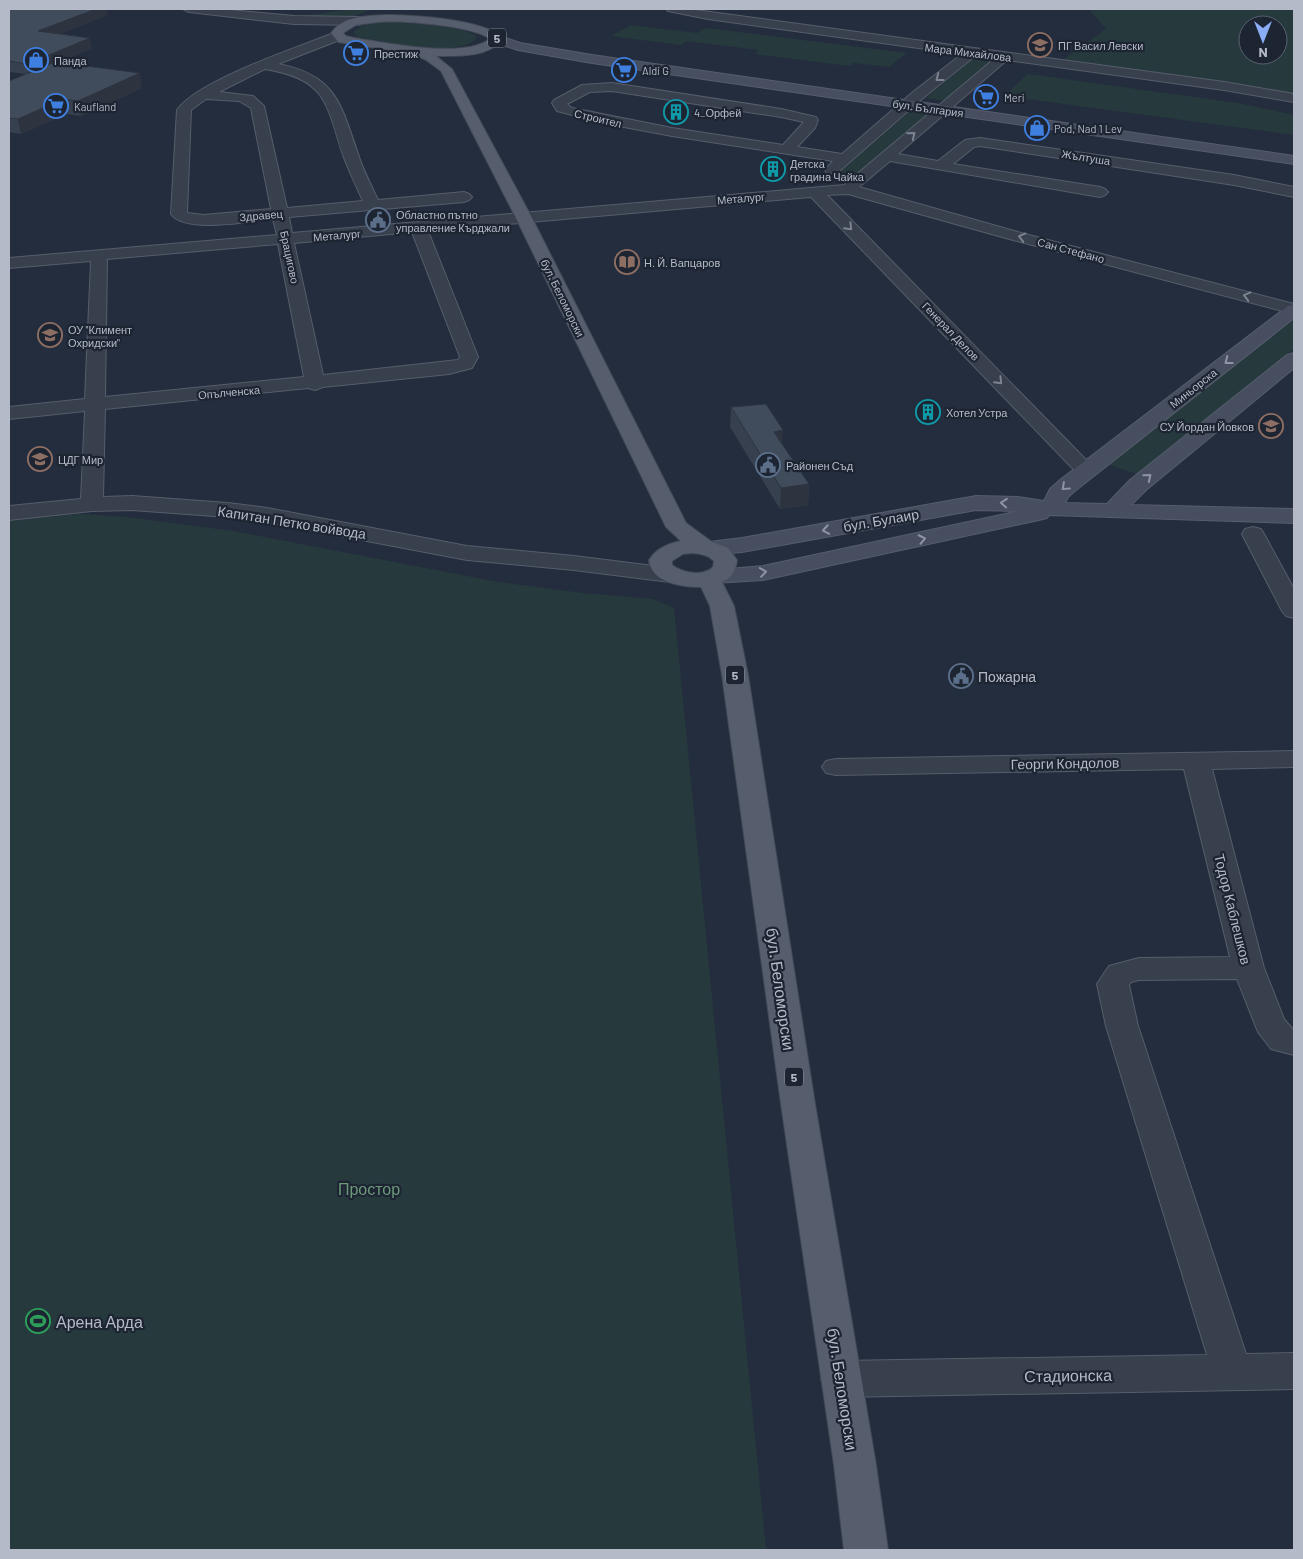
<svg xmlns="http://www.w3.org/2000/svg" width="1303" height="1559" viewBox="0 0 1303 1559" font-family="Barlow,sans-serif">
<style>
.green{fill:#263a3e;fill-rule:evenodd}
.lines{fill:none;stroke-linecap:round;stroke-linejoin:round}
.minor-casing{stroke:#565d6b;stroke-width:2}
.tertiary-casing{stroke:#565d6b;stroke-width:2}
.secondary-casing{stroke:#565d6b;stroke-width:2}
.primary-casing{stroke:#414856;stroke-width:2}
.minor{fill:#383f4d;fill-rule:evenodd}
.tertiary{fill:#383f4d;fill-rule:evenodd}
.secondary{fill:#464e60;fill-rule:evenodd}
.primary{fill:#565e6d;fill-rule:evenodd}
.wall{fill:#37404f}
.shaded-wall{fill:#2d3440}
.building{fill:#404b5c;stroke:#2d3440}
.oneway{stroke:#7c8391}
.oneway2{stroke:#8e94a4}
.labels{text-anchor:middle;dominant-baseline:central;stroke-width:4.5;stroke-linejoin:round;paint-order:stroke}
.far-poi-label{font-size:11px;fill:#b4bac8;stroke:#1d2432;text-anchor:start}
.far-street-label{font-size:11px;fill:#b4bac8;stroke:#1d2432}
.shield{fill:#1d2432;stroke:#878d9b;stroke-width:1}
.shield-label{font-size:12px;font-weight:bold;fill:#b4bac8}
.street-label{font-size:14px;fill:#b4bac8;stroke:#1d2432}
.poi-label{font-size:14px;fill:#b4bac8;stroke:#1d2432;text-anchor:start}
.near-street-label{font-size:16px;fill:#b4bac8;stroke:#1d2432}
.near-park-label{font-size:16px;fill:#6b9979;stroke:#1d2432}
.near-poi-label{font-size:16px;fill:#b4bac8;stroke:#1d2432;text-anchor:start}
</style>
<rect width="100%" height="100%" fill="#242d3d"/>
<!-- green -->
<path class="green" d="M350 9H370C357 19 325 22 310 15Z
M1089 9H1294V97L1064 59 1106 29ZM1248 25H1278V55H1248Z
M381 22C397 21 469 26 477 37 463 59 388 42 365 38L356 36 353 32 363 26Z
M631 25 697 33 706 28 907 53 889 67 854 63 849 66 754 54 759 50 687 41 680 45 611 36Z
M979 54 998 57 947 101 926 98Z
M1028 74 1238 103 1294 115V135L1004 96Z
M914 108 933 111 859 175 839 172Z
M1294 320V349L1137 474 1107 464Z
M79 514 126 517 233 531 498 582 583 593 653 599 674 608 766 1550H9V521Z"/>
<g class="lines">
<defs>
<path id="minor" d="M666 9H688L1224 82 1294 94V102L1224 90 1007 60 898 154 938 161 965 140 980 138 1234 175 1294 187V197L1234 185 980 146 974 147 953 164 1100 187 1105 189 1108 192 1105 195 1100 197 890 161 859 187 1025 234 1294 304V314L1013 240 848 194 827 195 1093 467 1097 471 1093 475 1086 477 1079 475 811 197 428 231 478 357 472 368 449 374 323 387 315 390 308 388 105 409 103 497 132 496 228 503 267 508 467 546 574 556 670 568 678 570 682 575 678 580 670 582 574 570 467 560 267 522 228 517 132 510 92 511 9 520V506L81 499 85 411 9 419V407L85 399 91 261 9 268V258L277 235 273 219C251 221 185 234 171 214L177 110C197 81 298 47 334 33H342L344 36 342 39 278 64C336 75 341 104 358 154 363 170 371 185 378 200L464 192 469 194 472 197 469 200 464 202 289 217 292 233 844 185 994 59 975 56 923 98 837 173H827L825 170 833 161 672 136 603 123 557 111 552 103 554 100 582 85 612 83 781 109 816 117 818 120 815 128 797 147 842 154 913 92 962 54 708 19 668 11ZM265 69C326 79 326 102 343 155 349 171 356 186 363 201L287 208 264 106 253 96 219 92ZM612 91 781 117 804 122 783 145 672 128 572 108 567 104 590 92ZM206 99 239 101 251 108 271 209 204 215 187 213 191 110ZM412 232 460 357 458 360 323 375 294 243ZM278 244 304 377 105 397 107 259Z
M1253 527 1261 529 1264 534 1294 589V618L1286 616 1282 611 1242 534 1245 529Z
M1294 751V767L1212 769 1264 968 1284 1019 1294 1031V1055L1271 1049 1258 1032 1237 979 1139 980 1131 982 1129 985 1138 1026 1246 1354 1294 1353V1389L841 1397 827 1392 821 1379 827 1366 841 1361 1207 1355 1106 1026 1097 984 1109 966 1139 958 1230 957 1184 769 836 775 826 773 822 767 826 761 836 759Z"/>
<path id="tertiary" d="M183 9H220L294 16 360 17 366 21 360 25 294 24 189 12Z"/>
<path id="secondary" d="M497 35 520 43 592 55 1294 156V164L592 63 518 50 493 42 491 39Z
M1294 305V318L1076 490 1068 497 1065 503 1107 504 1130 480 1287 355 1294 353V368L1146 490 1131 505 1294 509V523L1049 515 1047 518 1039 520 763 580 714 583 706 581 702 576 706 571 763 566 1019 511 976 510 742 552 709 555 701 553 698 548 701 543 742 538 976 496 1018 497 1044 501 1050 489 1060 480 1288 306Z"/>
<path id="primary" d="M385 15C411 15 487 19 503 39 488 58 458 56 436 56L452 69 532 218 686 523 712 542 728 548 737 560C736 570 732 578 722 582L734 606 748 675 815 1104 876 1465 888 1550H844L834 1465 781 1104 722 675 710 606 701 587C682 587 651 583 649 560 657 548 667 544 681 541L666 527 516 218 441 71 426 60 413 54 338 42 331 33C343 16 365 16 385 15ZM379 22C402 20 473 26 490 39 463 59 387 43 355 38L346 36 343 33 356 25ZM693 553C701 554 708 555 714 561L713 567C703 577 683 573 672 565V561L683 554Z"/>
</defs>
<!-- minor casing -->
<use href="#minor" class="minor-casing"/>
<!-- tertiary casing -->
<use href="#tertiary" class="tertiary-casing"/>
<!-- secondary casing -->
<use href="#secondary" class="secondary-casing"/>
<!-- primary casing -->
<use href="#primary" class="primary-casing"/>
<!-- minor -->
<use href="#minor" class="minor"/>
<!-- tertiary -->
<use href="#tertiary" class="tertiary"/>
<!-- secondary -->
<use href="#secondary" class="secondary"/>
<!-- primary -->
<use href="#primary" class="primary"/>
</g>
<!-- wall -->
<path class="wall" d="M9 9H106L107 15 60 34 92 48 57 63 142 88 81 116 67 114 21 134 9 132V81L26 74 9 72Z
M731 407 782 444 809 484 808 505 780 509 730 427Z"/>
<!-- shaded-wall -->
<path class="shaded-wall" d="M96 9H106L107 15 40 42 38 31Z
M90 38 92 48 29 74 27 64Z
M140 73 142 88 81 116 78 101Z
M63 99 67 114 21 134 18 119Z
M783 430 782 450 774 432Z
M809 484 808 505 780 509 781 488Z"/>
<!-- building -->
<path class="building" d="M9 9H96L38 31 90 38 27 64 9 61Z
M55 62 140 73 78 101 63 99 18 119 9 118V81Z
M766 404 783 430 774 432 809 484 781 488 731 407Z"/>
<!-- one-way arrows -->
<defs><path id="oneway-chevron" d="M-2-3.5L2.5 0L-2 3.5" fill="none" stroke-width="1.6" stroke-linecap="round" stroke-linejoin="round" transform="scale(1.25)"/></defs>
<g class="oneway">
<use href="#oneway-chevron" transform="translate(939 78) rotate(142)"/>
<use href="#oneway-chevron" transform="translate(912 135) rotate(-39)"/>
<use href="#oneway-chevron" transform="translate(849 227) rotate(46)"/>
<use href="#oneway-chevron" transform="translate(1022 237) rotate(-165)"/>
<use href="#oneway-chevron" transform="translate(1247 296) rotate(-165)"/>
<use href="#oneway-chevron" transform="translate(999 381) rotate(46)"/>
</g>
<g class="oneway2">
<use href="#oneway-chevron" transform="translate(1228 361) rotate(142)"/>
<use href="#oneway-chevron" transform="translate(1148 477) rotate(-39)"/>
<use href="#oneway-chevron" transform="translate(1065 487) rotate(138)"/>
<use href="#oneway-chevron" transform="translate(1004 503) rotate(-176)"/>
<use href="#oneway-chevron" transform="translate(826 530) rotate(170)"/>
<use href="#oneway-chevron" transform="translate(922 539) rotate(-12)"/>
<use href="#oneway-chevron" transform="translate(763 572) rotate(-9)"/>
</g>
<!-- icons -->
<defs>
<symbol id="school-ring" viewBox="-11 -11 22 22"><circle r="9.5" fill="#1d2432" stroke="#8d6e63" stroke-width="1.5"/><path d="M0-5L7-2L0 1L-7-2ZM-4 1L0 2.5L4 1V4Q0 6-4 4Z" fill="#8d6e63"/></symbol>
<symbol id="supermarket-ring" viewBox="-11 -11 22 22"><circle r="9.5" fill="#1d2432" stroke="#3f7fe0" stroke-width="1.5"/><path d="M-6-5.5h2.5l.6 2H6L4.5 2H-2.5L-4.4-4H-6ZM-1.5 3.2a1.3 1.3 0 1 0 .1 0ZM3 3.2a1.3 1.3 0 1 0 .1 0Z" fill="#3f7fe0"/></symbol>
<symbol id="shop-ring" viewBox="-11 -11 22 22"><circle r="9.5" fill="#1d2432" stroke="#3f7fe0" stroke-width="1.5"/><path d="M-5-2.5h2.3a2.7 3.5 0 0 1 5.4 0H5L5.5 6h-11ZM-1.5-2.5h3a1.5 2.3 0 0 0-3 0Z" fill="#3f7fe0"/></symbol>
<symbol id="building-ring" viewBox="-11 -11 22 22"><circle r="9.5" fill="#1d2432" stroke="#0f9aa8" stroke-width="1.5"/><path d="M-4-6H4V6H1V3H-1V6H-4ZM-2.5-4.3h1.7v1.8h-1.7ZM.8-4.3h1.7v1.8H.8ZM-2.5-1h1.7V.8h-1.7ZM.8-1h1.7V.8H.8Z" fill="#0f9aa8"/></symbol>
<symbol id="civic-ring" viewBox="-11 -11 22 22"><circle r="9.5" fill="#1d2432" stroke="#5c6f8a" stroke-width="1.5"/><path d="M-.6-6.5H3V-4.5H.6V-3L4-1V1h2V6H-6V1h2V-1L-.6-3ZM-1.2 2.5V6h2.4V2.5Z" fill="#5c6f8a"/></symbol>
<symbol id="library-ring" viewBox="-11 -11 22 22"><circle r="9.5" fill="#1d2432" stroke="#8d6e63" stroke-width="1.5"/><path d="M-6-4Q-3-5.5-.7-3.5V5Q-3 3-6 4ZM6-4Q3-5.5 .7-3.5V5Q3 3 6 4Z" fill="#8d6e63"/></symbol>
<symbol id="stadium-ring" viewBox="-11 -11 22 22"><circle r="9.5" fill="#1d2432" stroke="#2e9e5b" stroke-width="1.5"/><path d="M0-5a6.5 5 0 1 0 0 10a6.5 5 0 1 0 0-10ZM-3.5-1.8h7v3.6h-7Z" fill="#2e9e5b"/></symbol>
</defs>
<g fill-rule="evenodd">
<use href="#school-ring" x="1026" y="31" width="28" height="28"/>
<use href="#supermarket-ring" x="342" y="39" width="28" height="28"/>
<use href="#shop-ring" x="22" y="46" width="28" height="28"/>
<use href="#supermarket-ring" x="610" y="56" width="28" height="28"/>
<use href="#supermarket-ring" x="972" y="83" width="28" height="28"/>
<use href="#supermarket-ring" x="42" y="92" width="28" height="28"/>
<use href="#building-ring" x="662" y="98" width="28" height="28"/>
<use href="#shop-ring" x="1023" y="114" width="28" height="28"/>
<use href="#building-ring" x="759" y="155" width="28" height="28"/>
<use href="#civic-ring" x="364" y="206" width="28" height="28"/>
<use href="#library-ring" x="613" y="248" width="28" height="28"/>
<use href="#school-ring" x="36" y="321" width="28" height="28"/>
<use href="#building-ring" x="914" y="398" width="28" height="28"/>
<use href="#school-ring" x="1257" y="412" width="28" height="28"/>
<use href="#school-ring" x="26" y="445" width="28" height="28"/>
<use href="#civic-ring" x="754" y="451" width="28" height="28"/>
<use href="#civic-ring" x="947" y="662" width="28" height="28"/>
<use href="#stadium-ring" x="24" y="1307" width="28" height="28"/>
</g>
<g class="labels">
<!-- far-poi labels -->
<g class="far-poi-label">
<text x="1058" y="45">ПГ Васил Левски</text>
<text x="374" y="53">Престиж</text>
<text x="54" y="60">Панда</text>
<text x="642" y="70">Aldi G</text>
<text x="1004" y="97">Meri</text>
<text x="74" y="106">Kaufland</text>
<text x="694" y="112">4_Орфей</text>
<text x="1054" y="128">Pod, Nad 1 Lev</text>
<text x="790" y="163">Детска<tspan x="790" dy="13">градина Чайка</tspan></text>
<text x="396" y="214">Областно пътно<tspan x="396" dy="13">управление Кърджали</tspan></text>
<text x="644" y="262">Н. Й. Вапцаров</text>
<text x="68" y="329">ОУ "Климент<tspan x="68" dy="13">Охридски"</tspan></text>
<text x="946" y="412">Хотел Устра</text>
<text x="1254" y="426" text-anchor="end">СУ Йордан Йовков</text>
<text x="58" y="459">ЦДГ Мир</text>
<text x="786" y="465">Районен Съд</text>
</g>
<!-- far-street labels -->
<g class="far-street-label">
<text transform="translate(968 52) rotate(7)">Мара Михайлова</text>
<text transform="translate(928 108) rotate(8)">бул. България</text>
<text transform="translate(598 118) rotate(13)">Строител</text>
<text transform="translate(1086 157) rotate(9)">Жълтуша</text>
<text transform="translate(741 198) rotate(-5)">Металург</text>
<text transform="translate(261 215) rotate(-5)">Здравец</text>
<text transform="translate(337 235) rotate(-5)">Металург</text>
<text transform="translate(1071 250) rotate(15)">Сан Стефано</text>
<text transform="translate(290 257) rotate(78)">Брацигово</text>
<text transform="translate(563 298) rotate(64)">бул. Беломорски</text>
<text transform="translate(951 331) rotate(46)">Генерал Делов</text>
<text transform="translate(1193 388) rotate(-38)">Миньорска</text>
<text transform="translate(229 392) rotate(-5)">Опълченска</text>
</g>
<!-- shield labels -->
<g class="shield">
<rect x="488" y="28.5" width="18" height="19" rx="4"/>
<rect x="726" y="665.5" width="18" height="19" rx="4"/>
<rect x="785" y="1067.5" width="18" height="19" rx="4"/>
</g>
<g class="shield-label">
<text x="497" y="38">5</text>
<text x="735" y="675">5</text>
<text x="794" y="1077">5</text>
</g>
<!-- street labels -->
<g class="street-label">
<text transform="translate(881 520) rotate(-10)">бул. Булаир</text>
<text transform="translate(292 522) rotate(9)">Капитан Петко войвода</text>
<text transform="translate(1065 763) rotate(-1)">Георги Кондолов</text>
<text transform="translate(1233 909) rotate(76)">Тодор Каблешков</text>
</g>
<!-- poi labels -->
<g class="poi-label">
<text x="978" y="676">Пожарна</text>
</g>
<!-- near-street labels -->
<g class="near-street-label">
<text transform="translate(781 989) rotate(82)">бул. Беломорски</text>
<text transform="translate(1068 1375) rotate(-1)">Стадионска</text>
<text transform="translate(843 1389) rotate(81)">бул. Беломорски</text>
</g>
<!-- near-park labels -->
<g class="near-park-label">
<text x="369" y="1188">Простор</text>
</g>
<!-- near-poi labels -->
<g class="near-poi-label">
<text x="56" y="1321">Арена Арда</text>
</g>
</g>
<!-- border -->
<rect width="1303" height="1559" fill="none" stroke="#b4bac8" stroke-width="20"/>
<!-- north arrow -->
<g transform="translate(1263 40) rotate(180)"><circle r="24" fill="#1d2432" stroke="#59606e"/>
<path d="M0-4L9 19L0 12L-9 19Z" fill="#8badf6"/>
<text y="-8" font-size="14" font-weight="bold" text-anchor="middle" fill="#b4bac8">N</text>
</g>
</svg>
